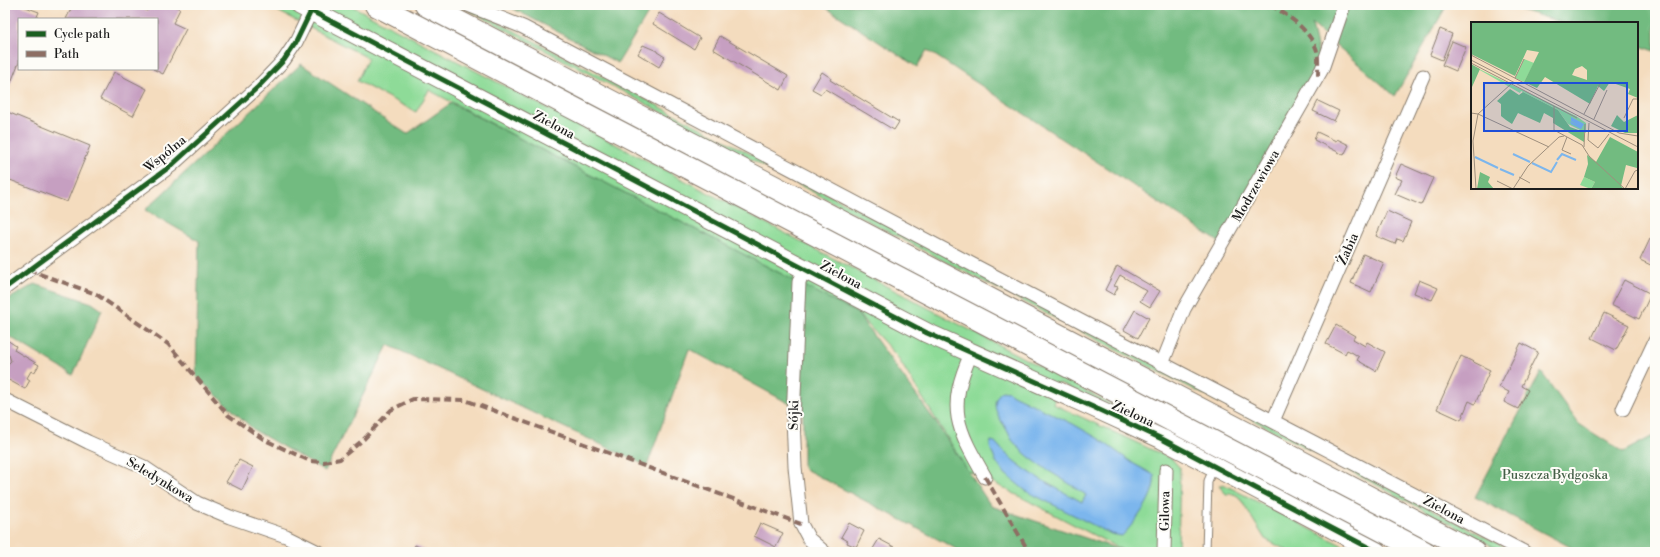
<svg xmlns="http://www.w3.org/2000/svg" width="1660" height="557" viewBox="0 0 1660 557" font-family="'Libre Bodoni',serif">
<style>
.green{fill:#8edb98;stroke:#557c5a}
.forest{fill:#72bb80;stroke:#476c4e}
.water{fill:#7cb6ed;stroke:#4c6984}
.building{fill:#c69fc1}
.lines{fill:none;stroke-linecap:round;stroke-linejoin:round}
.lane-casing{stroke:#887c6d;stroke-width:9}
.street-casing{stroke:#887c6d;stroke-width:15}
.secondary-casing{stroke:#887c6d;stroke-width:21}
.highway-casing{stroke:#887c6d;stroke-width:24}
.path{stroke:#887c6d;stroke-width:2.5;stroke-dasharray:3 3;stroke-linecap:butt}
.lane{stroke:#fff;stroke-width:7}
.street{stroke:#fff;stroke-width:13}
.secondary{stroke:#fff;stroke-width:19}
.highway{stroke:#fff;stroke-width:22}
.quiet{stroke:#8d6e63;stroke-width:4;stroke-dasharray:8 4;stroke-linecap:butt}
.cycleway-casing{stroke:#fdfcf7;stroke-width:8}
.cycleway{stroke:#1b5e20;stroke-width:5}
.labels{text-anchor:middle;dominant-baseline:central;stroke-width:4;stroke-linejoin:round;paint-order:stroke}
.street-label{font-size:13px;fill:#1c1c1c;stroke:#fdfcf7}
.park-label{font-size:13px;fill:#445f47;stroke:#fdfcf7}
.inset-river{fill:none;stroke:#7cb6ed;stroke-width:2}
.inset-road{fill:none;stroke:#9e8f7d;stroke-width:1}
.view{fill:#1d4ed8;fill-opacity:0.15;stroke:#1d4ed8;stroke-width:2}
.inset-edge{fill:none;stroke:#1c1c1c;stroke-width:2}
</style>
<rect width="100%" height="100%" fill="#fdfcf7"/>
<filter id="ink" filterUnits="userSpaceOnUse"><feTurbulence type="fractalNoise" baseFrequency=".025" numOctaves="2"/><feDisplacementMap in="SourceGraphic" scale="8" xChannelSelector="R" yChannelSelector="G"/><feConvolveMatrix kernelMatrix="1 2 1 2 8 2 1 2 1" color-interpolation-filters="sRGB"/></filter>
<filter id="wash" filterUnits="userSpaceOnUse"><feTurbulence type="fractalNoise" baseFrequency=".012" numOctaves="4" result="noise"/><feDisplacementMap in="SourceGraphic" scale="16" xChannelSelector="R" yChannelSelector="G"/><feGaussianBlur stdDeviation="0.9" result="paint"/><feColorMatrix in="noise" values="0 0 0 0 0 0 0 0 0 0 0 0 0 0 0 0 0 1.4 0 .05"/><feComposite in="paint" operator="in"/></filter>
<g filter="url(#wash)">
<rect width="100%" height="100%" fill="#f4dcbe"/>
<!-- green -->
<path class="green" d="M266 5H350L1155 427 1059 383 1053 404 1172 459 1180 468 1178 552H1126L992 482 968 471 896 355 857 313 517 137 429 90 416 112 357 81 368 58Z
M459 5H465L1514 552H1504L1236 411 938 258Z
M1223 484 1355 552H1290L1265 539 1239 497 1234 494H1226L1219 486Z"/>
<!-- forest -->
<path class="forest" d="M506 5H653L618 63Z
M822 5H1447L1395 96 1312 24 1322 69 1222 244 927 50 917 67Z
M1505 5H1655V51L1637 45V23H1563Z
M301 64 407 134 451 103 857 313 935 421 991 506 1127 552H962L803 468V411L689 349 647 466 388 345 325 471 254 430 196 376 199 241 145 210Z
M35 284 92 303 102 310 73 375 5 334V301Z
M1541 372 1579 424 1623 452 1655 435V552H1580L1475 497Z"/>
<!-- water -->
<path class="water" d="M1002 391 1009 392 1013 395 1073 424 1099 439 1134 464 1154 475C1157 495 1135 522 1122 536L1111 534 1026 491 1003 472 995 460 990 447 991 441 995 442C1018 470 1051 485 1082 502L1086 495C1062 477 1031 464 1012 440 1009 435 1007 429 1003 424 996 412 990 402 1002 391Z"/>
<g id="blocks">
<!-- building -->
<path class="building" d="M5 5H20L39 12 36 19H19V62L8 90 5 88Z
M73 5H136L147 11 150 5H172L180 9 173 23 186 29 163 74 153 69H157V19H66Z
M659 13 700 38 694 49 653 24Z
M1440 29 1452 34 1442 60 1430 55Z
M720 36 788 76 781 90 713 49Z
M1452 41 1466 47 1456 71 1442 65Z
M643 45 657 51V52L665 57 659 67 638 54Z
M114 72 147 89 133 116 100 99Z
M822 72 831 78 830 80 899 122 894 130 825 89 821 94 812 89Z
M1318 101 1339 111 1334 121 1313 111Z
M5 111 90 146 67 202 5 178Z
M1317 132 1336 141 1337 139 1349 145 1344 155 1314 140Z
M1401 164 1433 178 1421 205 1395 194 1402 180 1395 177Z
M1387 211 1411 222 1403 241 1397 239 1395 244 1376 236Z
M1650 239 1655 242V267L1640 260Z
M1363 254 1384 263 1371 292 1351 283Z
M1117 266 1160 291 1150 307 1140 301 1147 291 1120 275 1114 286 1118 287 1114 295 1105 290Z
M1419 280 1438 288 1432 300 1414 293Z
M1624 280 1651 294 1639 319 1611 305Z
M1135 310 1149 318 1138 338 1124 330Z
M1604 313 1629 325 1616 350 1592 338Z
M1336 325 1355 336 1353 339 1365 346 1367 342 1385 352 1376 371 1357 360 1359 357 1353 353 1347 350 1345 354 1326 344Z
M7 340 16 346 14 350 39 365 34 373 31 371 27 378 30 380 25 389 5 378V365L9 363 11 361 9 355 5 353V343Z
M1521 343 1538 352 1521 386 1528 390 1518 409 1504 402 1509 392 1499 387Z
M1461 356 1490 370 1475 404 1469 401 1461 420 1437 409Z
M239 460 253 467 242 490 226 482Z
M760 523 783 533 776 547 754 536Z
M849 523 864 531 856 547 847 543 848 541 841 537Z
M879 539 894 547 891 552H871Z
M415 545 430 552H412Z"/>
</g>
</g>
<g filter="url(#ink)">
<use href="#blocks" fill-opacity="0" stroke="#887c6d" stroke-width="1"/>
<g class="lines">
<defs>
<path id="lane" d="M1206 552 1208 481 1214 467"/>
<path id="street" d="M468 5 523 27 977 267 1524 552
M804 268 799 282 793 418 795 467 801 524 809 539 824 552
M5 288 172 165 258 87 284 60 296 42 311 11
M971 354C946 409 957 428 985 477
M1162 364 1184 309 1322 69 1344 5
M5 400 88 442 142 466 197 503 230 517 286 536 318 552
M1623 409 1655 341
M1273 421 1423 76
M1164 552 1166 470"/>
<path id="secondary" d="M300 5 927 333 1093 407 1162 439 1377 552"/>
<path id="highway" d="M376 5 1424 552
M426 5 1474 552"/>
</defs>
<!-- lane casing -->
<use href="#lane" class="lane-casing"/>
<!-- street casing -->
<use href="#street" class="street-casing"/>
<!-- secondary casing -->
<use href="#secondary" class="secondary-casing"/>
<!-- highway casing -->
<use href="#highway" class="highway-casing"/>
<!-- path -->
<path class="path" d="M1535 549 1541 552"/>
<!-- lane -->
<use href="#lane" class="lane"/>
<!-- street -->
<use href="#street" class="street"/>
<!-- secondary -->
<use href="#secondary" class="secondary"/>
<!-- highway -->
<use href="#highway" class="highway"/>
<!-- quiet -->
<path class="quiet" d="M1270 5C1287 14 1308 29 1316 48 1319 55 1318 68 1318 76
M28 270 96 294 168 344 228 415 265 440 310 461 324 462 340 459 364 439 391 410 413 399 465 400 801 524
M985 477 1029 552"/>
<defs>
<path id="cycleway" d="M300 5 927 333 1093 407 1162 439 1377 552
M5 288 172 165 258 87 284 60 296 42 311 11"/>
</defs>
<!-- cycleway casing -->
<use href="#cycleway" class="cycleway-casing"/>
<!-- cycleway -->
<use href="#cycleway" class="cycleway"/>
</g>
</g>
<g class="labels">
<!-- street labels -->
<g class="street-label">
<text transform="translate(554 125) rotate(28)">Zielona</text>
<text transform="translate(165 154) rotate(-39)">Wspólna</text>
<text transform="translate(1256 186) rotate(-60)">Modrzewiowa</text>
<text transform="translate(1348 249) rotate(-66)">Żabia</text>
<text transform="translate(841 275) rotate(28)">Zielona</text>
<text transform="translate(1133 414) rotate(25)">Zielona</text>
<text transform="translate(794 415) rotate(-89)">Sójki</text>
<text transform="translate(160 480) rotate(31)">Seledynkowa</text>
<text transform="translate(1444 510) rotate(28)">Zielona</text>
<text transform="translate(1165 511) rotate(-89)">Gilowa</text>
</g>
<!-- park labels -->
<g class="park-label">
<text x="1555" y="475">Puszcza Bydgoska</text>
</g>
</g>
<!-- overview -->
<g transform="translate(1471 22)">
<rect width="167" height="167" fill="#f4dcbe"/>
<path d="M53 37 63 41 53 60 44 56ZM0 43 105 94 115 101V111L97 102 87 88 50 69 49 71ZM113 155 124 160 120 167 109 163Z" fill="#8edb98"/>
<path d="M0 0H167V76L157 72 159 67 139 60 133 69 127 64 119 82 74 55 66 66 53 60 68 30 56 28 44 54 0 32ZM111 44 116 48V58L101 53 104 47ZM0 42 9 47 1 65H0ZM39 67 48 73 52 70 87 88 99 105 113 110V120L82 101V96L73 91 69 101 47 91 41 102 35 98 30 94V82L26 79ZM146 93 153 100 167 93V111H154L140 104ZM139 115 167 130 166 146 155 143 150 164 153 167H120L124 160 113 155 117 142 116 133 125 140ZM9 150 19 155 17 160 23 167H6Z" fill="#72bb80" fill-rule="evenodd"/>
<path d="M100 95 113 102 110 107 100 102 99 99 107 104 100 99Z" fill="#7cb6ed"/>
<path class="inset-river" d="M42 132 59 140M4 135 27 146M86 138 91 132 105 138M61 141 80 150 86 140M29 147 43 153"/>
<path class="inset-road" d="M0 33 148 111 167 114M0 38 167 125M0 41 106 96M44 56 53 37M83 84V108L111 123 118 134 154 167M0 91 7 92 78 125M113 92 130 60M153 96 162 77H167M123 97 136 68M118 101 117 118 127 126 138 112M96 115 91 128 100 132M113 125 114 102M48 155 59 161M26 159 42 167M5 167 2 119 7 92 40 62M42 167 57 144 88 115 93 114M154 167 164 149 167 148"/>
<path class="view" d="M13 61H156V109H13Z"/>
<rect width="167" height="167" class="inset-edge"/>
</g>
<!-- margin -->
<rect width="1660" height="557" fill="none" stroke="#fdfcf7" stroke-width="20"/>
<!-- legend -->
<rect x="18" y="18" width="140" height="52" fill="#fdfcf7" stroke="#a3a29f"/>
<rect x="26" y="31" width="20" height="6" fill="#1b5e20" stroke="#a3a29f"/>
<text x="54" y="38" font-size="12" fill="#1c1c1c">Cycle path</text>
<rect x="26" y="51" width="20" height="6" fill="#8d6e63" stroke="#a3a29f"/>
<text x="54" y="58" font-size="12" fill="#1c1c1c">Path</text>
</svg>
